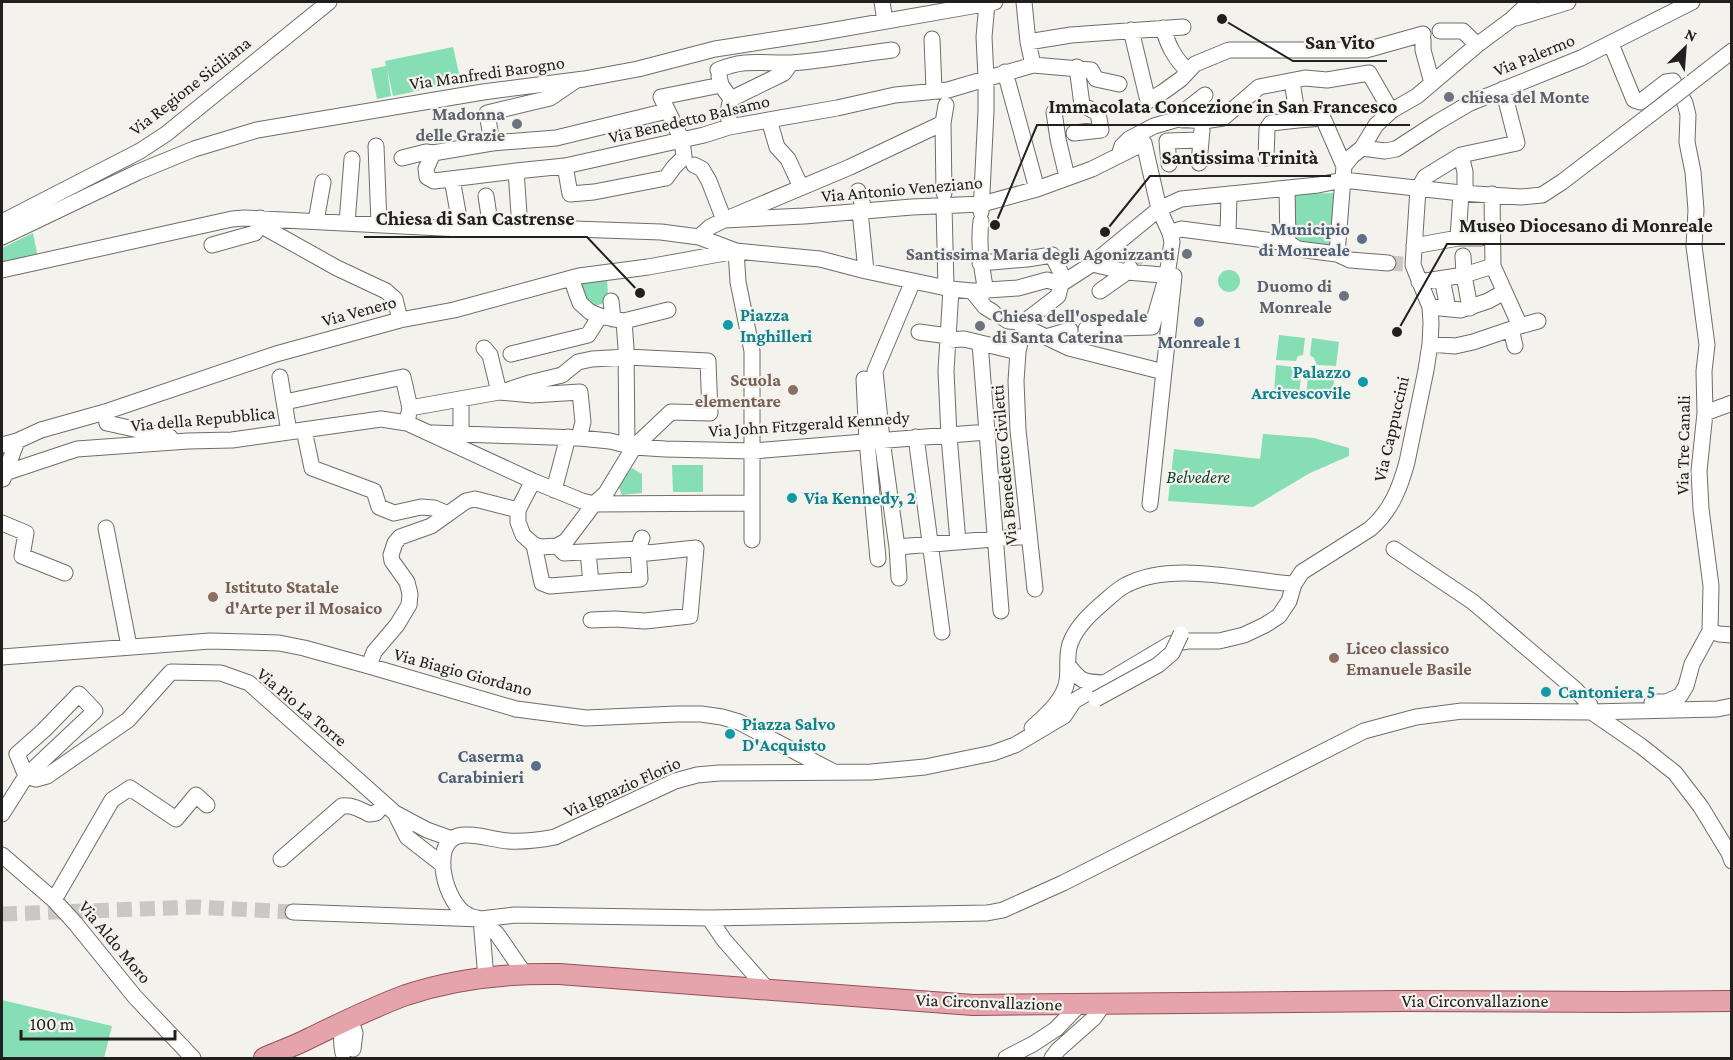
<svg xmlns="http://www.w3.org/2000/svg" width="1733" height="1060" viewBox="0 0 1733 1060" font-family="'Crimson Pro',serif">
<style>
.green{fill:#86deb4}
.lines{fill:none;stroke-linecap:round;stroke-linejoin:round}
.minor-tunnel{stroke:#cac8c4;stroke-width:15;stroke-dasharray:15 8;stroke-linecap:butt}
.minor-casing{stroke:#6f6d68;stroke-width:17}
.major-casing{stroke:#954f57;stroke-width:22}
.minor{stroke:#fff;stroke-width:15}
.major{stroke:#e5a4ac;stroke-width:20}
.minor-bridge-casing{stroke:#6f6d68;stroke-width:17;stroke-linecap:butt}
.minor-bridge{stroke:#fff;stroke-width:15}
.worship-dot{fill:#6b7280;stroke:#f4f2ed;stroke-width:2}
.service-dot{fill:#5c6f8a;stroke:#f4f2ed;stroke-width:2}
.culture-dot{fill:#0f9aa8;stroke:#f4f2ed;stroke-width:2}
.education-dot{fill:#8d6e63;stroke:#f4f2ed;stroke-width:2}
.labels{text-anchor:middle;dominant-baseline:central;stroke-width:4.5;stroke-linejoin:round;paint-order:stroke}
.street-label{font-size:18px;fill:#21201e;stroke:#f4f2ed}
.worship-label{font-size:18px;font-weight:bold;fill:#5b616d;stroke:#f4f2ed;text-anchor:end}
.service-label{font-size:18px;font-weight:bold;fill:#4e5e75;stroke:#f4f2ed;text-anchor:end}
.culture-label{font-size:18px;font-weight:bold;fill:#0d838f;stroke:#f4f2ed;text-anchor:start}
.education-label{font-size:18px;font-weight:bold;fill:#785e54;stroke:#f4f2ed;text-anchor:start}
.park-label{font-size:18px;font-style:italic;fill:#0d3e2a;stroke:#f4f2ed}
.leader{fill:none;stroke:#21201e;stroke-width:2}
.callout-dot{fill:#21201e;stroke:#f4f2ed;stroke-width:2}
.callout-label{font-size:20px;text-anchor:middle;font-weight:bold;fill:#21201e;stroke:#f4f2ed;stroke-width:4.5;stroke-linejoin:round;paint-order:stroke}
</style>
<rect width="100%" height="100%" fill="#f4f2ed"/>
<!-- green -->
<path class="green" d="M453 47 461 82 393 96 387 68 391 96 377 99 371 69 386 66 385 61Z
M1339 193 1335 245 1295 242V194Z
M33 233 38 258 2 266V248Z
M1218 281a11 11 0 1 1 22 0a11 11 0 1 1-22 0Z
M607 278 608 296 605 303 598 305H589L579 283Z
M1279 335 1305 338 1303 355 1298 356 1296 361 1276 360Z
M1312 338 1339 342 1336 366 1317 365 1314 358 1310 355Z
M1276 365 1294 367 1295 372 1301 375 1299 396 1274 393Z
M1316 369 1335 371 1332 400 1306 397 1308 376 1313 375Z
M1263 434 1314 438 1349 448V456L1310 473 1253 507 1168 501 1174 449 1260 459Z
M672 465H703V492H673Z
M632 468 642 474V493L622 495 618 485Z
M2 1000 112 1026 104 1058H2Z"/>
<g class="lines">
<!-- minor-tunnel -->
<path class="minor-tunnel" d="M1388 263 1404 264
M1133 264 1139 255
M2 914 196 907 293 912"/>
<defs>
<path id="minor" d="M882 2 885 21
M1024 2 1028 42 1033 65
M1516 18 1568 2
M1163 28C1168 45 1174 58 1188 71
M1131 30 1148 101 1163 92 1181 79 1195 64 1229 50H1366L1423 34
M1440 31H1463L1477 45
M932 39 934 90
M1423 40V50L1432 83
M1028 42 1071 35 1183 27
M1611 44 1634 100 1640 102 1666 82 1673 81 1685 103 1688 115 1687 142 1693 172 1696 210 1694 246 1707 345 1704 371 1705 413 1699 471 1701 509 1711 586 1710 631 1692 664 1686 686 1680 696 1666 702H1652
M718 70C746 58 763 64 791 63 824 61 858 54 892 50
M1005 72 1037 189
M719 76 721 85 731 99 729 107V127
M1292 81 1298 120 1323 118 1344 166
M1687 86 1732 51
M731 99 784 73 791 63
M1054 112 1058 139 1067 177
M769 120 777 147 788 159 801 187
M1182 120V113L1205 95
M1074 133 1101 130 1098 113 1082 105 1077 67
M492 143 487 113 550 98 575 81
M376 146 379 224
M1362 148 1385 151 1396 149 1436 123 1470 103 1581 58 1692 2
M1120 152 1122 146 1129 139 1154 126 1178 119 1204 121 1223 118 1259 87 1305 78 1327 80 1369 73 1391 111
M433 153 426 169 427 177 434 181 516 171 565 166 704 135 729 127 837 108 895 95 948 90 1033 65 1091 70 1096 79 1119 84
M1461 155 1465 172V193
M402 158 426 152 433 153 492 143 556 138 667 111
M1266 158 1267 129 1271 123 1298 120
M1199 163 1202 130
M1169 164 1167 141 1201 140
M694 165 702 169 709 181 724 220
M565 166 570 194 594 192 666 178 674 167 684 157 682 140 661 97 721 85
M516 171 520 228
M452 179 461 229
M1287 189 1288 243
M858 191 865 211
M944 193 943 123 946 105
M1492 194 1493 266 1520 326 1538 321
M486 196 491 229
M944 206 946 287
M860 211 866 271
M981 212 986 111V77L984 37 987 3
M260 218V225L337 268 386 291 395 299 400 320
M724 220 804 216 912 207 982 204 1037 189 1092 169 1144 143 1159 209 1170 233 1172 242 1167 275 1152 327 1086 329
M316 221 323 182
M981 221C978 245 981 267 986 291
M2 222 140 151 166 134 329 2
M347 223 352 159
M1170 233 1181 229 1288 243 1298 249 1337 254 1350 260 1388 263
M1228 235 1229 194
M2 237 138 172 194 149 257 130 483 92 584 79 638 69 715 49 818 33 995 2
M699 237 710 227 724 220 850 167 943 123
M1458 238 1461 193
M212 245 255 233 260 225
M1414 246 1458 238H1481
M736 251 738 282 752 351V540
M1337 254 1344 166 1352 156 1362 148 1376 125 1391 111 1417 96 1477 45 1512 19 1530 2
M1463 256 1464 275 1470 308
M980 263 1027 259 1052 255 1065 281
M1092 264 1127 272 1174 276 1150 504
M2 270 232 219 244 218 461 229H574L661 232 699 237 736 251 820 259 866 271 951 289 972 291 1018 288 1047 280 1061 284
M571 278 580 303 590 312 600 316 624 321 668 310
M1442 279 1448 308
M1419 282 1464 275 1493 266
M1061 284 1092 264 1159 209 1181 199 1318 185 1343 180 1461 193 1521 197 1542 195 1562 182 1664 104
M951 289 946 371 949 436 958 542
M972 291 985 307 993 312
M1100 291 1127 272 1130 268
M611 301 613 319
M1430 307 1461 310 1488 301 1504 292
M1002 317 1008 321 1024 322
M624 321 626 348 627 445
M1023 326 1069 348 1156 370
M1511 329 1515 346
M919 332 948 336
M1046 337 1070 330
M947 340 964 339 1018 352
M980 343 1001 611
M1430 344 1455 346 1473 342 1520 326
M484 348 490 355 499 392
M511 354 588 335 600 316
M280 377 289 432
M864 379 867 441 878 559
M505 391 529 383 562 375 578 362 592 359 627 357 708 361 710 413 671 412 634 447 606 493 594 504 566 541 557 546 541 547 534 545 523 535 518 522V510L533 481
M285 402 403 377 410 408 408 417
M410 408 499 392 532 395 580 392 583 422 579 438
M105 412 107 423 170 437
M1705 413 1732 403
M304 430 312 468 374 491 379 507 394 513 421 507 434 508 448 514
M433 433 579 438 610 441 634 447 665 449 753 451 987 432
M461 433V400
M916 437 942 632
M2 445 17 441 41 430 105 412 276 354 400 320 454 310 579 276 648 267 736 251
M5 473 77 449 188 441 232 440 381 419 407 423 533 481 582 501 594 504 752 503
M3 479 17 441
M554 490 568 437
M2 523 26 533 22 556 65 573
M106 528 129 646
M534 545 542 583 550 586 640 579 638 549 642 538
M557 546 564 553 638 549 648 553 696 548 690 616 645 621 615 619 591 620
M897 547 1029 536
M1394 549 1473 602 1576 690 1590 705
M588 552 591 583
M899 578 897 547 882 440 875 371 913 281
M1035 589 1018 430 1016 381 1018 352 1024 322 1058 296 1061 284
M1710 631 1719 634 1732 635
M2 657 210 641 279 643 304 648 369 666 516 709 586 718 677 714H701L722 717 739 722 832 771
M1068 665C1081 682 1083 682 1105 683
M369 666 374 652 397 625 409 605 410 594 407 582 392 561 391 555 395 543 400 537 431 526 466 501 475 499 518 510
M1590 711 1641 746 1675 773 1701 807 1729 853 1732 861
M1032 728C1046 715 1064 700 1067 681 1069 669 1066 655 1070 644 1076 627 1090 614 1104 602 1111 596 1118 589 1126 585 1172 560 1245 581 1294 584
M395 813 407 837 443 865
M2 814 26 776 95 711 79 694 44 730 17 754 26 776 36 779 47 776 128 720 171 672 221 673 249 683 395 813 427 830 452 839
M2 855 54 900 75 923 135 997 193 1058
M281 859 342 806C352 805 360 809 369 814L376 813 384 804
M54 900 112 800 130 788 176 819 196 795 207 805
M293 912 481 919 515 915 709 918 987 913 1003 910 1063 883 1364 731 1416 717 1462 711 1591 712 1717 709 1732 706
M709 918 724 940 768 990
M481 919C477 918 471 917 468 915 445 904 430 844 458 836 471 832 494 840 508 841 524 842 540 840 555 837L675 781 697 775 719 773 871 772 925 767 993 753 1015 745 1064 716 1074 701 1170 644 1188 641H1219L1244 635 1265 625 1279 616 1289 601 1294 584 1302 572 1370 529C1391 511 1400 488 1407 462L1426 370 1430 344 1431 323 1430 307 1413 265 1418 189 1425 177 1461 155 1517 143 1503 89
M481 919 497 934 524 973
M481 919 486 978
M343 1053C340 1037 341 1032 350 1018L355 1033 353 1049
M1006 1058 1033 1044 1056 1029 1079 1005
M1052 1058 1058 1050 1094 1018 1103 1005"/>
<path id="major" d="M264 1058C279 1051 295 1046 310 1038 341 1023 373 1007 406 995 454 979 508 973 559 974L973 1005 1403 1001 1620 1002 1732 1001"/>
</defs>
<!-- minor casing -->
<use href="#minor" class="minor-casing"/>
<!-- major casing -->
<use href="#major" class="major-casing"/>
<!-- minor -->
<use href="#minor" class="minor"/>
<!-- major -->
<use href="#major" class="major"/>
<defs>
<path id="minor-bridge" d="M1664 104 1687 86
M1096 699 1158 665 1172 653 1181 634"/>
</defs>
<!-- minor-bridge casing -->
<use href="#minor-bridge" class="minor-bridge-casing"/>
<!-- minor-bridge -->
<use href="#minor-bridge" class="minor-bridge"/>
</g>
<!-- markers -->
<g class="worship-dot">
<circle cx="1449" cy="97" r="6"/>
<circle cx="517" cy="124" r="6"/>
<circle cx="1187" cy="254" r="6"/>
<circle cx="1344" cy="296" r="6"/>
<circle cx="980" cy="326" r="6"/>
</g>
<g class="service-dot">
<circle cx="1362" cy="239" r="6"/>
<circle cx="1199" cy="322" r="6"/>
<circle cx="536" cy="766" r="6"/>
</g>
<g class="culture-dot">
<circle cx="728" cy="325" r="6"/>
<circle cx="1363" cy="382" r="6"/>
<circle cx="792" cy="498" r="6"/>
<circle cx="1546" cy="692" r="6"/>
<circle cx="730" cy="734" r="6"/>
</g>
<g class="education-dot">
<circle cx="793" cy="390" r="6"/>
<circle cx="213" cy="597" r="6"/>
<circle cx="1334" cy="658" r="6"/>
</g>
<g class="labels">
<!-- street labels -->
<g class="street-label">
<text transform="translate(1534 55) rotate(-22)">Via Palermo</text>
<text transform="translate(487 73) rotate(-8)">Via Manfredi Barogno</text>
<text transform="translate(190 86) rotate(-38)">Via Regione Siciliana</text>
<text transform="translate(689 119) rotate(-13)">Via Benedetto Balsamo</text>
<text transform="translate(902 189) rotate(-5)">Via Antonio Veneziano</text>
<text transform="translate(359 311) rotate(-15)">Via Venero</text>
<text transform="translate(203 419) rotate(-5)">Via della Repubblica</text>
<text transform="translate(809 424) rotate(-4)">Via John Fitzgerald Kennedy</text>
<text transform="translate(1391 429) rotate(-77)">Via Cappuccini</text>
<text transform="translate(1683 445) rotate(-89)">Via Tre Canali</text>
<text transform="translate(1004 465) rotate(-95)">Via Benedetto Civiletti</text>
<text transform="translate(463 672) rotate(15)">Via Biagio Giordano</text>
<text transform="translate(302 707) rotate(40)">Via Pio La Torre</text>
<text transform="translate(622 787) rotate(-24)">Via Ignazio Florio</text>
<text transform="translate(115 942) rotate(50)">Via Aldo Moro</text>
<text x="1475" y="1001">Via Circonvallazione</text>
<text transform="translate(989 1002) rotate(2)">Via Circonvallazione</text>
</g>
<!-- worship labels -->
<g class="worship-label">
<text x="1461" y="97" text-anchor="start">chiesa del Monte</text>
<text x="505" y="114">Madonna<tspan x="505" dy="21">delle Grazie</tspan></text>
<text x="1175" y="254">Santissima Maria degli Agonizzanti</text>
<text x="1332" y="286">Duomo di<tspan x="1332" dy="21">Monreale</tspan></text>
<text x="992" y="316" text-anchor="start">Chiesa dell'ospedale<tspan x="992" dy="21">di Santa Caterina</tspan></text>
</g>
<!-- service labels -->
<g class="service-label">
<text x="1350" y="229">Municipio<tspan x="1350" dy="21">di Monreale</tspan></text>
<text x="1199" y="342" text-anchor="middle">Monreale 1</text>
<text x="524" y="756">Caserma<tspan x="524" dy="21">Carabinieri</tspan></text>
</g>
<!-- culture labels -->
<g class="culture-label">
<text x="740" y="315">Piazza<tspan x="740" dy="21">Inghilleri</tspan></text>
<text x="1351" y="372" text-anchor="end">Palazzo<tspan x="1351" dy="21">Arcivescovile</tspan></text>
<text x="804" y="498">Via Kennedy, 2</text>
<text x="1558" y="692">Cantoniera 5</text>
<text x="742" y="724">Piazza Salvo<tspan x="742" dy="21">D'Acquisto</tspan></text>
</g>
<!-- education labels -->
<g class="education-label">
<text x="781" y="380" text-anchor="end">Scuola<tspan x="781" dy="21">elementare</tspan></text>
<text x="225" y="587">Istituto Statale<tspan x="225" dy="21">d'Arte per il Mosaico</tspan></text>
<text x="1346" y="648">Liceo classico<tspan x="1346" dy="21">Emanuele Basile</tspan></text>
</g>
<!-- park labels -->
<g class="park-label">
<text x="1198" y="477">Belvedere</text>
</g>
</g>
<!-- callouts -->
<path class="leader" d="M1222 19L1293 61H1387M995 225L1037 125H1410M1105 232L1150 176H1331M640 293L587 237H364M1397 332L1447 244H1725"/>
<g class="callout-dot">
<circle cx="1222" cy="19" r="6"/>
<circle cx="995" cy="225" r="6"/>
<circle cx="1105" cy="232" r="6"/>
<circle cx="640" cy="293" r="6"/>
<circle cx="1397" cy="332" r="6"/>
</g>
<g class="callout-label">
<text x="1340" y="49">San Vito</text>
<text x="1223" y="113">Immacolata Concezione in San Francesco</text>
<text x="1240" y="164">Santissima Trinità</text>
<text x="475" y="225">Chiesa di San Castrense</text>
<text x="1586" y="232">Museo Diocesano di Monreale</text>
</g>
<!-- border -->
<rect width="1733" height="1060" fill="none" stroke="#21201e" stroke-width="6"/>
<!-- north arrow -->
<g transform="translate(1685 48) rotate(25)" stroke="#f4f2ed" stroke-width="4.5" paint-order="stroke">
<path d="M0-4.5L10 22L0 15L-10 22Z" fill="#21201e"/>
<text y="-9" font-size="16" font-weight="bold" text-anchor="middle" fill="#21201e">N</text>
</g>
<!-- scale -->
<path d="M21 1030v9h154v-9" fill="none" stroke="#21201e" stroke-width="3"/>
<text x="30" y="1030" font-size="18" fill="#21201e" stroke="#f4f2ed" stroke-width="4.5" paint-order="stroke">100 m</text>
</svg>
